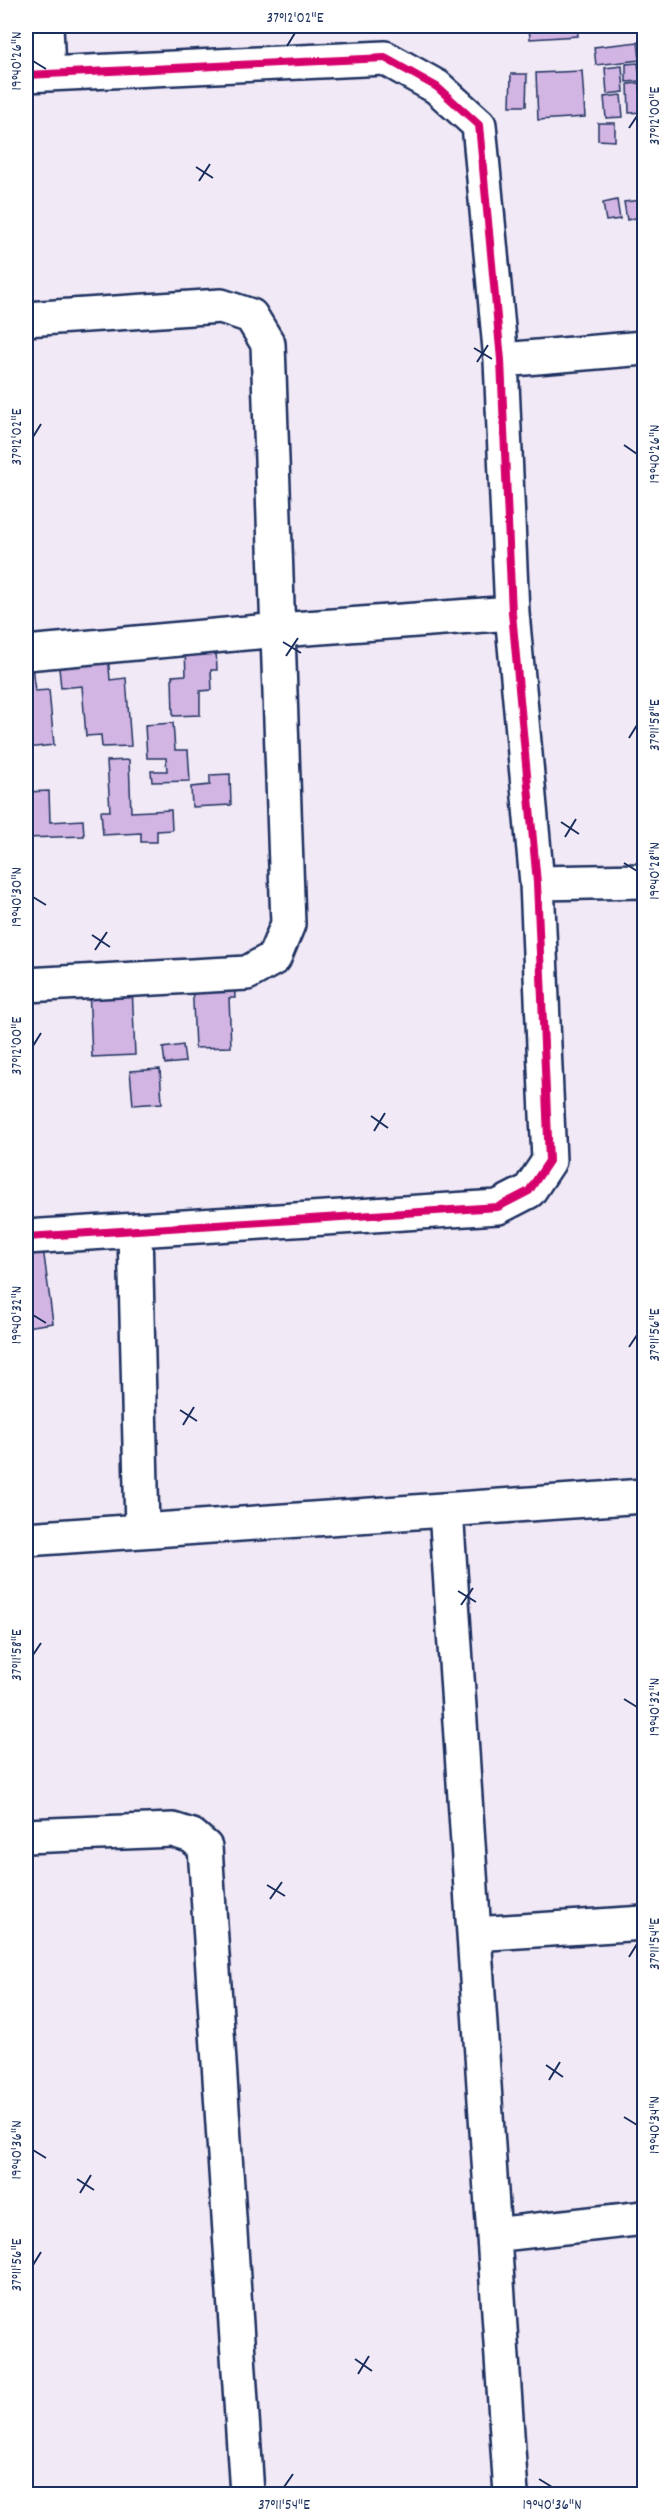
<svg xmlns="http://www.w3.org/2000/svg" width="670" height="2520" viewBox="0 0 670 2520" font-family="Dekko,sans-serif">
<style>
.building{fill:#d2b5e2;stroke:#1b2f5e;stroke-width:1.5}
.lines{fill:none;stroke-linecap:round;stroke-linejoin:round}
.minor-casing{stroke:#1b2f5e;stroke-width:38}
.minor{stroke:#fff;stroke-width:33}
.cycleway-casing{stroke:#fff;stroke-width:11}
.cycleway{stroke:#d6006c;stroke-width:8}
.ticks{fill:none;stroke:#1b2f5e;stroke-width:2}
.neatline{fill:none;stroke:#1b2f5e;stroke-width:2}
.ticks-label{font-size:15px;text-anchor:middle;fill:#1b2f5e}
</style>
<rect width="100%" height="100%" fill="#f2e9f6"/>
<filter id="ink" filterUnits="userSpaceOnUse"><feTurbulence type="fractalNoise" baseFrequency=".0167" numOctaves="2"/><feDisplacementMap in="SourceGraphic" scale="12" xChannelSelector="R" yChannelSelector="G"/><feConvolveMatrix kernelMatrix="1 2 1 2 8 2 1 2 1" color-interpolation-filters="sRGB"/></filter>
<g filter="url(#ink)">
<!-- building -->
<path class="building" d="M529 26H577L578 36 530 39Z
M631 26H644V28L632 30Z
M638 42 640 60 596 65 594 47Z
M638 63 640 81 626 82V64Z
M622 66 624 92 607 94 605 68Z
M582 71 585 117 538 120 536 73Z
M511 74H527L526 106H510Z
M640 83 642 112 629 113 628 84Z
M621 95 623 117 606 118 604 97Z
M598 123H615V141L598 140Z
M617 200 620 219 606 221 603 203Z
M642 200 644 216 627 220 624 202Z
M216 651 217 670H211L212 690 200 691V715L173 716 172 676 186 675 185 652Z
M108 654 110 680 126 678 131 746 102 747 101 735 86 736 82 686 61 688 58 658Z
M32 666 35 691 49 690 54 745 26 748V667Z
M173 723 175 750H188L190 781 152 782 151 771H167L166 758H147L145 725Z
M129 760 131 812 171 810 172 830 157 831V842H141V833L103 835 101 811H110L107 761Z
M230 774 231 805 192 807 191 787 210 785V775Z
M49 791 50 822 83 820 84 836 26 838V792Z
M234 978 235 998H229L231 1047 195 1048 192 979Z
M132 986 135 1055 92 1057 89 988Z
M183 1045 185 1062 165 1064 163 1048Z
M160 1069 162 1103 133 1105 130 1071Z
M43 1248 53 1323 26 1327V1250Z
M26 1335 29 1355 26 1356Z"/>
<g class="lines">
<defs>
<path id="minor" d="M46 26 48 72
M26 75 385 58 437 87 479 125 501 360 512 613 537 883 549 1161 529 1191 498 1207 26 1237
M26 319 221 306 251 316 268 344 288 924 274 958 247 973 26 985
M501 360 644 348
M26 653 279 630 512 613
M537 883 644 881
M135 1230 142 1530
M446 1510 511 2494
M26 1539 644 1496
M26 1836 173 1830 192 1836 205 1847 247 2494
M474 1934 644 1923
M494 2235 644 2218"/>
</defs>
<!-- minor casing -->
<use href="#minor" class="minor-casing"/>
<!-- minor -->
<use href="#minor" class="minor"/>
<defs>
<path id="cycleway" d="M26 75 385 58 437 87 479 125 501 360 512 613 537 883 549 1161 529 1191 498 1207 26 1237"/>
</defs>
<!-- cycleway casing -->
<use href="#cycleway" class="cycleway-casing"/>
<!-- cycleway -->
<use href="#cycleway" class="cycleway"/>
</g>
</g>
<!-- ticks -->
<path class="ticks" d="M287 46 295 33M33 61 46 69M629 128 637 116M196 167 213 178M199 181 210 164M474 348 492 359M477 362 488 345M33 437 41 424M624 445 637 454M283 642 301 653M286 656 298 638M629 738 637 725M561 822 579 834M565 837 576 819M624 863 637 871M33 897 46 905M92 935 110 947M95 950 107 932M33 1046 41 1033M371 1116 388 1128M374 1131 385 1113M33 1315 46 1323M629 1347 637 1335M180 1410 197 1421M183 1425 194 1407M458 1591 476 1602M461 1605 473 1588M33 1655 41 1643M624 1699 637 1707M267 1885 285 1896M270 1899 282 1882M629 1957 637 1944M546 2065 563 2077M549 2080 560 2062M624 2117 637 2125M33 2150 46 2158M77 2179 94 2190M80 2193 91 2175M33 2265 41 2252M355 2359 372 2371M358 2374 369 2356M539 2479 552 2487M284 2487 293 2474"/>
<!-- margin -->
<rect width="670" height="2520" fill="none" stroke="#fff" stroke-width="66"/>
<rect x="33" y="33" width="604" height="2454" class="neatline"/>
<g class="ticks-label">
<text x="295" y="22">37°12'02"E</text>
<text transform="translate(16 61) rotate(-90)" y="5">19°40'26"N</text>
<text transform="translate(654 116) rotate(-90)" y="5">37°12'00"E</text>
<text transform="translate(16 437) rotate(-90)" y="5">37°12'02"E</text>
<text transform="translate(654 454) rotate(-90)" y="5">19°40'26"N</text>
<text transform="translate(654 725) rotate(-90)" y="5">37°11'58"E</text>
<text transform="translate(654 871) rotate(-90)" y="5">19°40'28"N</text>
<text transform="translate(16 897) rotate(-90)" y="5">19°40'30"N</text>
<text transform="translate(16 1046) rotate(-90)" y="5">37°12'00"E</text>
<text transform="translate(16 1315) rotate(-90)" y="5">19°40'32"N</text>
<text transform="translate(654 1335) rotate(-90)" y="5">37°11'56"E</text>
<text transform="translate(16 1655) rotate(-90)" y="5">37°11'58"E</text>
<text transform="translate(654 1707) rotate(-90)" y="5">19°40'32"N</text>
<text transform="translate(654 1944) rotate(-90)" y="5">37°11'54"E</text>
<text transform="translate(654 2125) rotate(-90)" y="5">19°40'34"N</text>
<text transform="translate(16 2150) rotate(-90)" y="5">19°40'36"N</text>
<text transform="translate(16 2265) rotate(-90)" y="5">37°11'56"E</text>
<text x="284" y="2509">37°11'54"E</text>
<text x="552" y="2509">19°40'36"N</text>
</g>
</svg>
